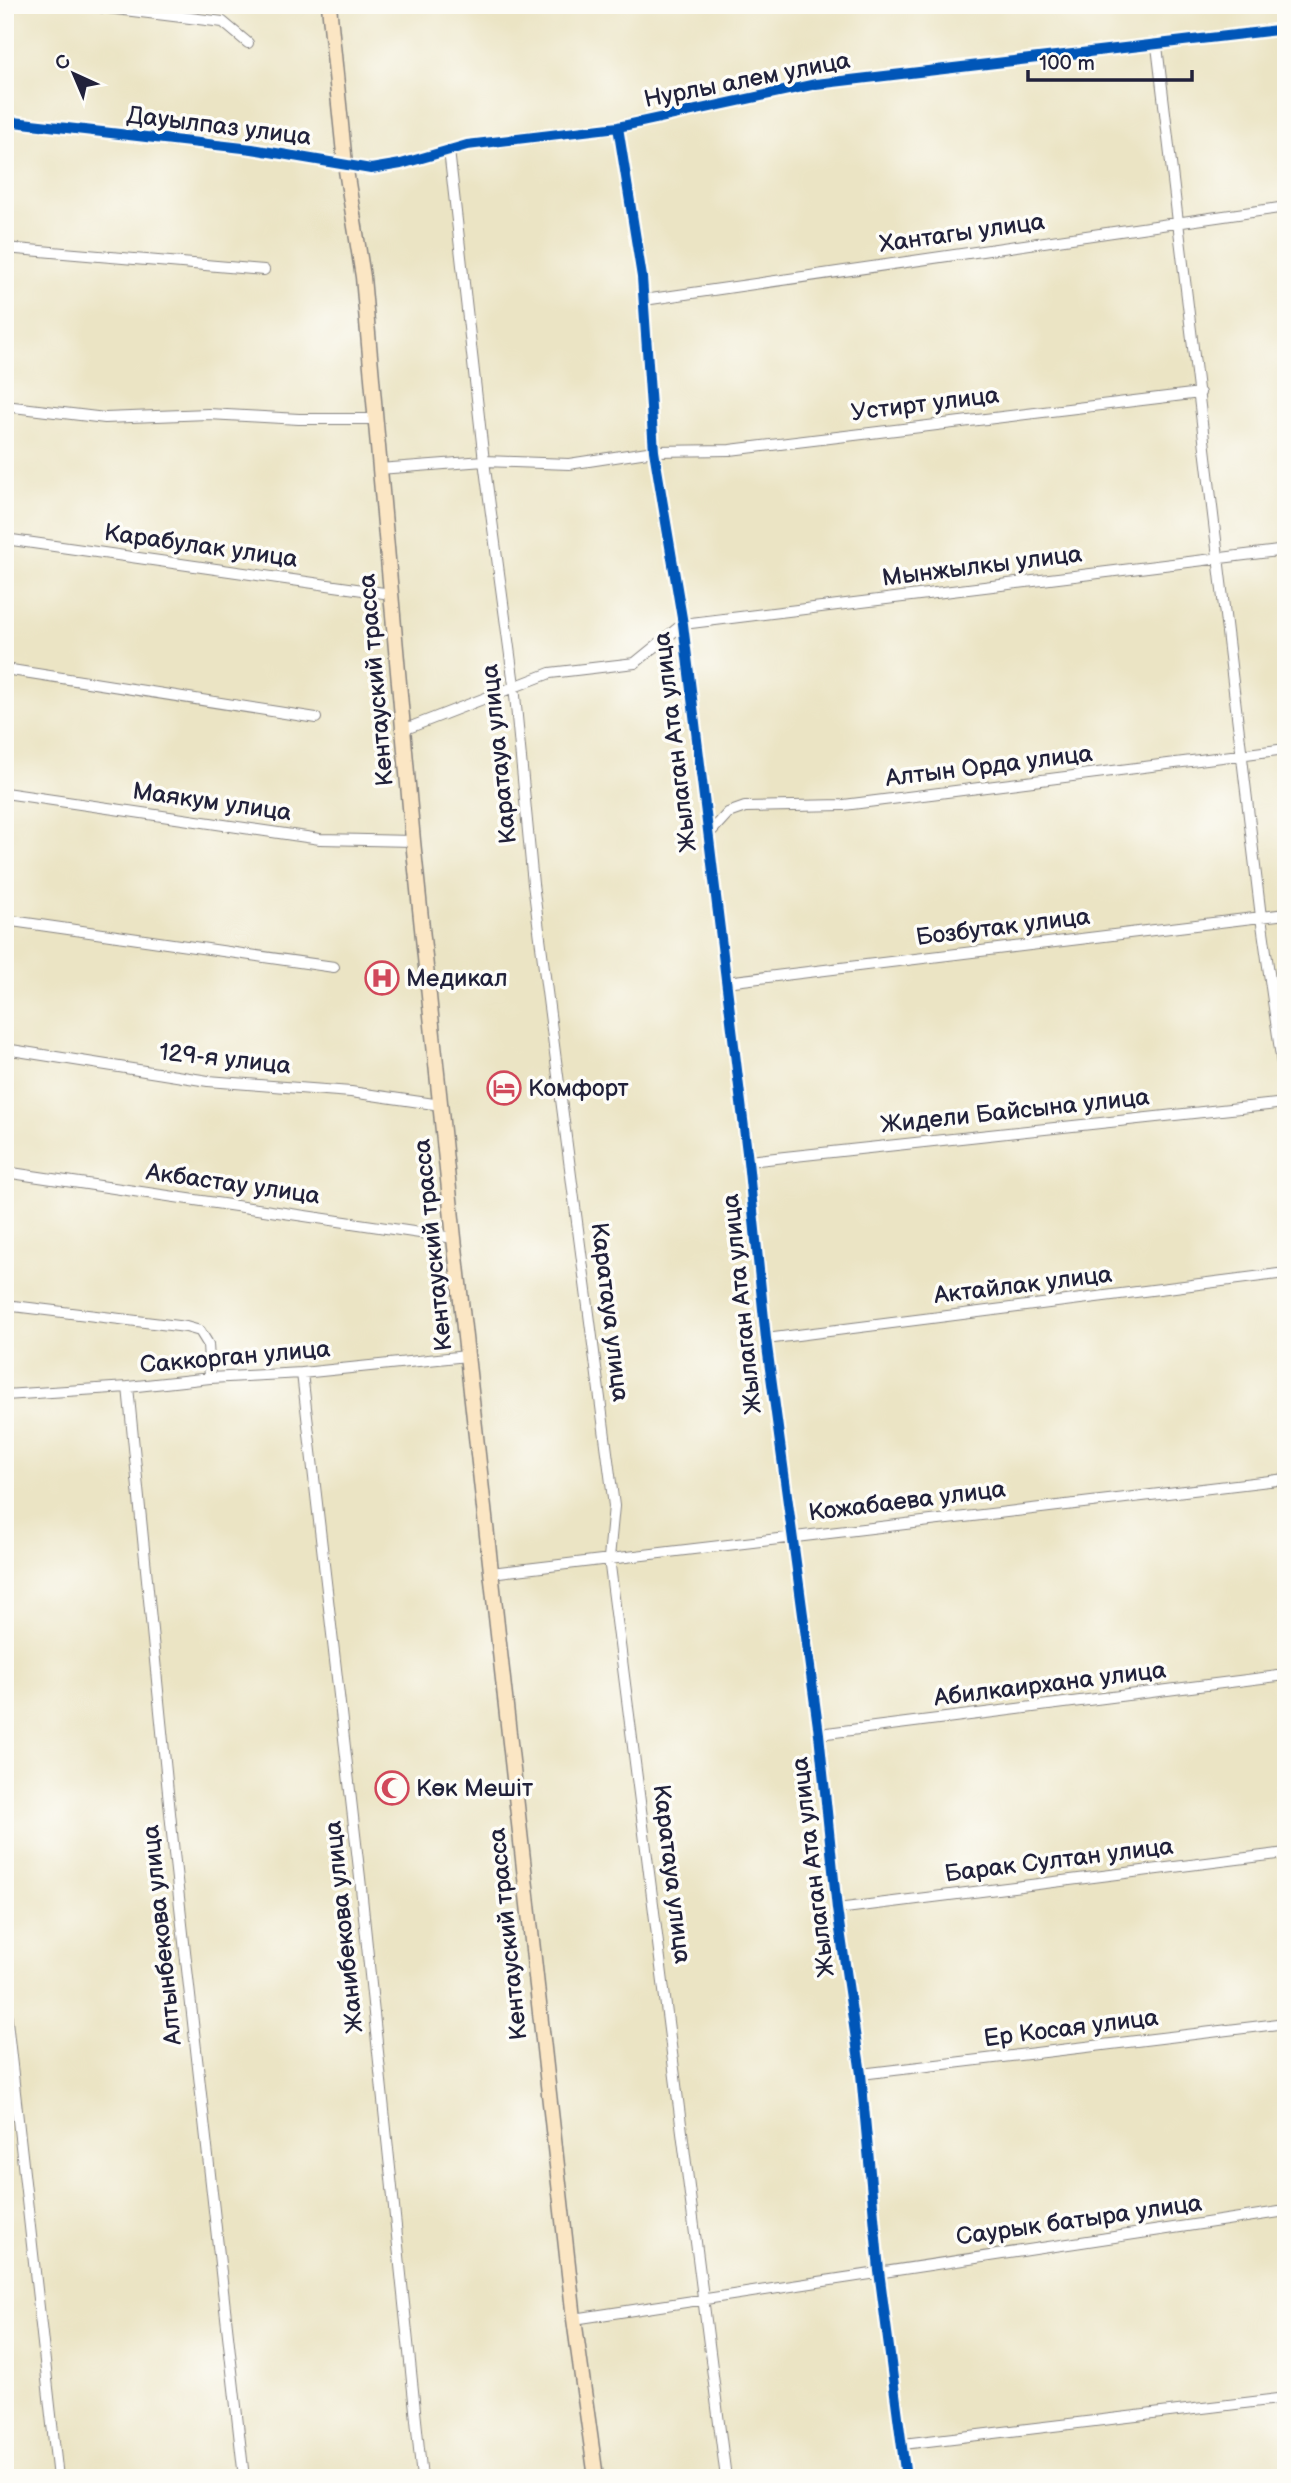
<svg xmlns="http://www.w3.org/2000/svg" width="1291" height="2483" viewBox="0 0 1291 2483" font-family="'Balsamiq Sans',sans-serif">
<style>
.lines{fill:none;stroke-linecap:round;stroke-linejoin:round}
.minor-casing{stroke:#868380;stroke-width:12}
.secondary-casing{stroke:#868380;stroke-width:17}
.minor{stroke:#fff;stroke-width:10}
.secondary{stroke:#fbe6c4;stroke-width:14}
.cycleway-casing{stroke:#fdfcf7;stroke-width:15}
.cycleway{stroke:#0057b8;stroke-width:10}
.labels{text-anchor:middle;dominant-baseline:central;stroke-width:7;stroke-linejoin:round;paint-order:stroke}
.street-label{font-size:24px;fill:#22223b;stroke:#fdfcf7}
.poi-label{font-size:24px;fill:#22223b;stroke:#fdfcf7;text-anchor:start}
</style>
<rect width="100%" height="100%" fill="#fdfcf7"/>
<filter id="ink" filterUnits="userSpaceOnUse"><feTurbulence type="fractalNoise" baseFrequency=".0143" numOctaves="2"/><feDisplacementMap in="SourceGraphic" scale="14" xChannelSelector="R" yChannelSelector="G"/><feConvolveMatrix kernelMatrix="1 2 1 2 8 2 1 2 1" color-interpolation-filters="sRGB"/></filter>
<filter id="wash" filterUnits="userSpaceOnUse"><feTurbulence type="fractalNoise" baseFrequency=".00686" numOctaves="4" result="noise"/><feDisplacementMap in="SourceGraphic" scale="28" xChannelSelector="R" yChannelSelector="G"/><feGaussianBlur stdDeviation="1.57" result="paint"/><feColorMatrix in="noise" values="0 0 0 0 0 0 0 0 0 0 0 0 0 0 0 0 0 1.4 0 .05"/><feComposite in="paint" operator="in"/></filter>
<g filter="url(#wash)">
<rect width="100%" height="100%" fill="#ebe4c4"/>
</g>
<g filter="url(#ink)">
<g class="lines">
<defs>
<path id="minor" d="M83 5 223 22 248 43
M1157 46 1261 917 1286 1092
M5 121 252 149 371 169 401 164 467 145 618 127 816 84 1286 29
M618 127 642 277 654 451 683 624 748 1161 766 1339 819 1734 837 1909 861 2074 879 2271 906 2478
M449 150 484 461 514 685 533 884 614 1506 609 1558 726 2478
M5 248 264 270
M644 300 1286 207
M5 406 105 418 208 414 299 419H374
M379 469 484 461 569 464 654 451 730 450 1200 393
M5 539 391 594
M5 669 316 718
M403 730 550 673 635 663 683 624 1286 550
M5 793 320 839 413 841
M708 835 728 813 745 807 844 805 1286 749
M5 920 334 967
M726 982 1286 914
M5 1049 208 1081 351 1092 441 1105
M748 1161 1286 1103
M5 1172 454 1238
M5 1305 186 1327 200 1331 208 1344 210 1378
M766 1339 1286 1273
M302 1373 360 1878 422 2478
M128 1387 174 1853 244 2478
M5 1395 128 1387 210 1378 302 1373 467 1356
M491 1573 1286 1479
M819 1734 1286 1675
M837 1909 1286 1853
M5 2003 58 2478
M861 2074 1286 2023
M574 2319 1286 2211
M903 2444 1286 2398"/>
<path id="secondary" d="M329 5 345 164 363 277 413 841 454 1238 574 2319 596 2478"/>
</defs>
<!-- minor casing -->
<use href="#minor" class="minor-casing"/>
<!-- secondary casing -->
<use href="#secondary" class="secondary-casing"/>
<!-- minor -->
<use href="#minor" class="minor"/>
<!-- secondary -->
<use href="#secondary" class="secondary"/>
<defs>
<path id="cycleway" d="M5 121 252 149 371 169 401 164 467 145 618 127 816 84 1286 29
M618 127 642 277 654 451 683 624 748 1161 766 1339 819 1734 837 1909 861 2074 879 2271 906 2478"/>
</defs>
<!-- cycleway casing -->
<use href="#cycleway" class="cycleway-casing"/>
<!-- cycleway -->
<use href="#cycleway" class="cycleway"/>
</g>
</g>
<!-- icons -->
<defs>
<symbol id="hospital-ring" viewBox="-11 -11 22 22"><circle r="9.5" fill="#fdfcf7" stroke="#d1495b" stroke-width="1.5"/><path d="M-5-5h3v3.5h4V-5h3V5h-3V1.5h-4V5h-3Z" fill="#d1495b"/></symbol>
<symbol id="hotel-ring" viewBox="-11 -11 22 22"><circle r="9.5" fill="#fdfcf7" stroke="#d1495b" stroke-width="1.5"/><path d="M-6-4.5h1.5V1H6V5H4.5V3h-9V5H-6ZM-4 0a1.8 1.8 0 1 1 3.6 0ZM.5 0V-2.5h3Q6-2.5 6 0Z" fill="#d1495b"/></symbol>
<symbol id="mosque-ring" viewBox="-11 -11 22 22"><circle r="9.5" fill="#fdfcf7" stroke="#d1495b" stroke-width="1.5"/><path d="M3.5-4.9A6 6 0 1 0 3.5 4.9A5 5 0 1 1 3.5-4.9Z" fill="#d1495b"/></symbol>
</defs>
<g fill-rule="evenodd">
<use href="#hospital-ring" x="363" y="959" width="38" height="38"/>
<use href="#hotel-ring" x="485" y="1069" width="38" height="38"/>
<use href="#mosque-ring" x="373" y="1769" width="38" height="38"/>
</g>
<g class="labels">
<!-- street labels -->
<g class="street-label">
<text transform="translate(747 80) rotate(-11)">Нурлы алем улица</text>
<text transform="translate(219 126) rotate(7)">Дауылпаз улица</text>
<text transform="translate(962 233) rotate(-8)">Хантагы улица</text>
<text transform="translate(925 404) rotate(-7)">Устирт улица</text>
<text transform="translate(201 546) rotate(8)">Карабулак улица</text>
<text transform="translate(982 566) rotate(-7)">Мынжылкы улица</text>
<text transform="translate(376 680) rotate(-95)">Кентауский трасса</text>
<text transform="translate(675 742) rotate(-97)">Жылаган Ата улица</text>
<text transform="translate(499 754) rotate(-96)">Каратауа улица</text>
<text transform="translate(989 766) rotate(-7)">Алтын Орда улица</text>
<text transform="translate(212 802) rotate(8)">Маякум улица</text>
<text transform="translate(1003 927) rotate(-7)">Бозбутак улица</text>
<text transform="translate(225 1059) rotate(6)">129-я улица</text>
<text transform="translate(1015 1111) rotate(-6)">Жидели Байсына улица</text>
<text transform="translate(233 1184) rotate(8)">Акбастау улица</text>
<text transform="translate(433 1245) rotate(-96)">Кентауский трасса</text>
<text transform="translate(1023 1285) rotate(-7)">Актайлак улица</text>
<text transform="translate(742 1304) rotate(-96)">Жылаган Ата улица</text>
<text transform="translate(610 1312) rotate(83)">Каратауа улица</text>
<text transform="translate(235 1357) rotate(-5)">Саккорган улица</text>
<text transform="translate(907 1501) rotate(-7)">Кожабаева улица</text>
<text transform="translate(1050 1684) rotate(-7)">Абилкаирхана улица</text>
<text transform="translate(1059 1860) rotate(-7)">Барак Султан улица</text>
<text transform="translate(813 1867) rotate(-97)">Жылаган Ата улица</text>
<text transform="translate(672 1874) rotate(83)">Каратауа улица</text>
<text transform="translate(344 1927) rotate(-96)">Жанибекова улица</text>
<text transform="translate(508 1934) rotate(-96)">Кентауский трасса</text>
<text transform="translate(162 1935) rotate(-96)">Алтынбекова улица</text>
<text transform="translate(1071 2028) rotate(-7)">Ер Косая улица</text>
<text transform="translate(1079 2220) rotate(-8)">Саурык батыра улица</text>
</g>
<!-- poi labels -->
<g class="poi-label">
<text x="406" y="978">Медикал</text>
<text x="528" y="1088">Комфорт</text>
<text x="416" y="1788">Көк Мешіт</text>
</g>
</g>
<!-- margin -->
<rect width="1291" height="2483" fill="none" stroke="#fdfcf7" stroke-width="28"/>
<!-- north arrow -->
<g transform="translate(74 74) rotate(316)" stroke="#fdfcf7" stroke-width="5" paint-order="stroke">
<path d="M0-5L12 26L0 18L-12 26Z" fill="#22223b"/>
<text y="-10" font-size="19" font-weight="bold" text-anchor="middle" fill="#22223b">С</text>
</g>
<!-- scale -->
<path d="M1028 70v10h164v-10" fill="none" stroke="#22223b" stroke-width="3.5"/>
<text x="1039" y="70" font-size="21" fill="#22223b" stroke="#fdfcf7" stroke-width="5" paint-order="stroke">100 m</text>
</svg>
